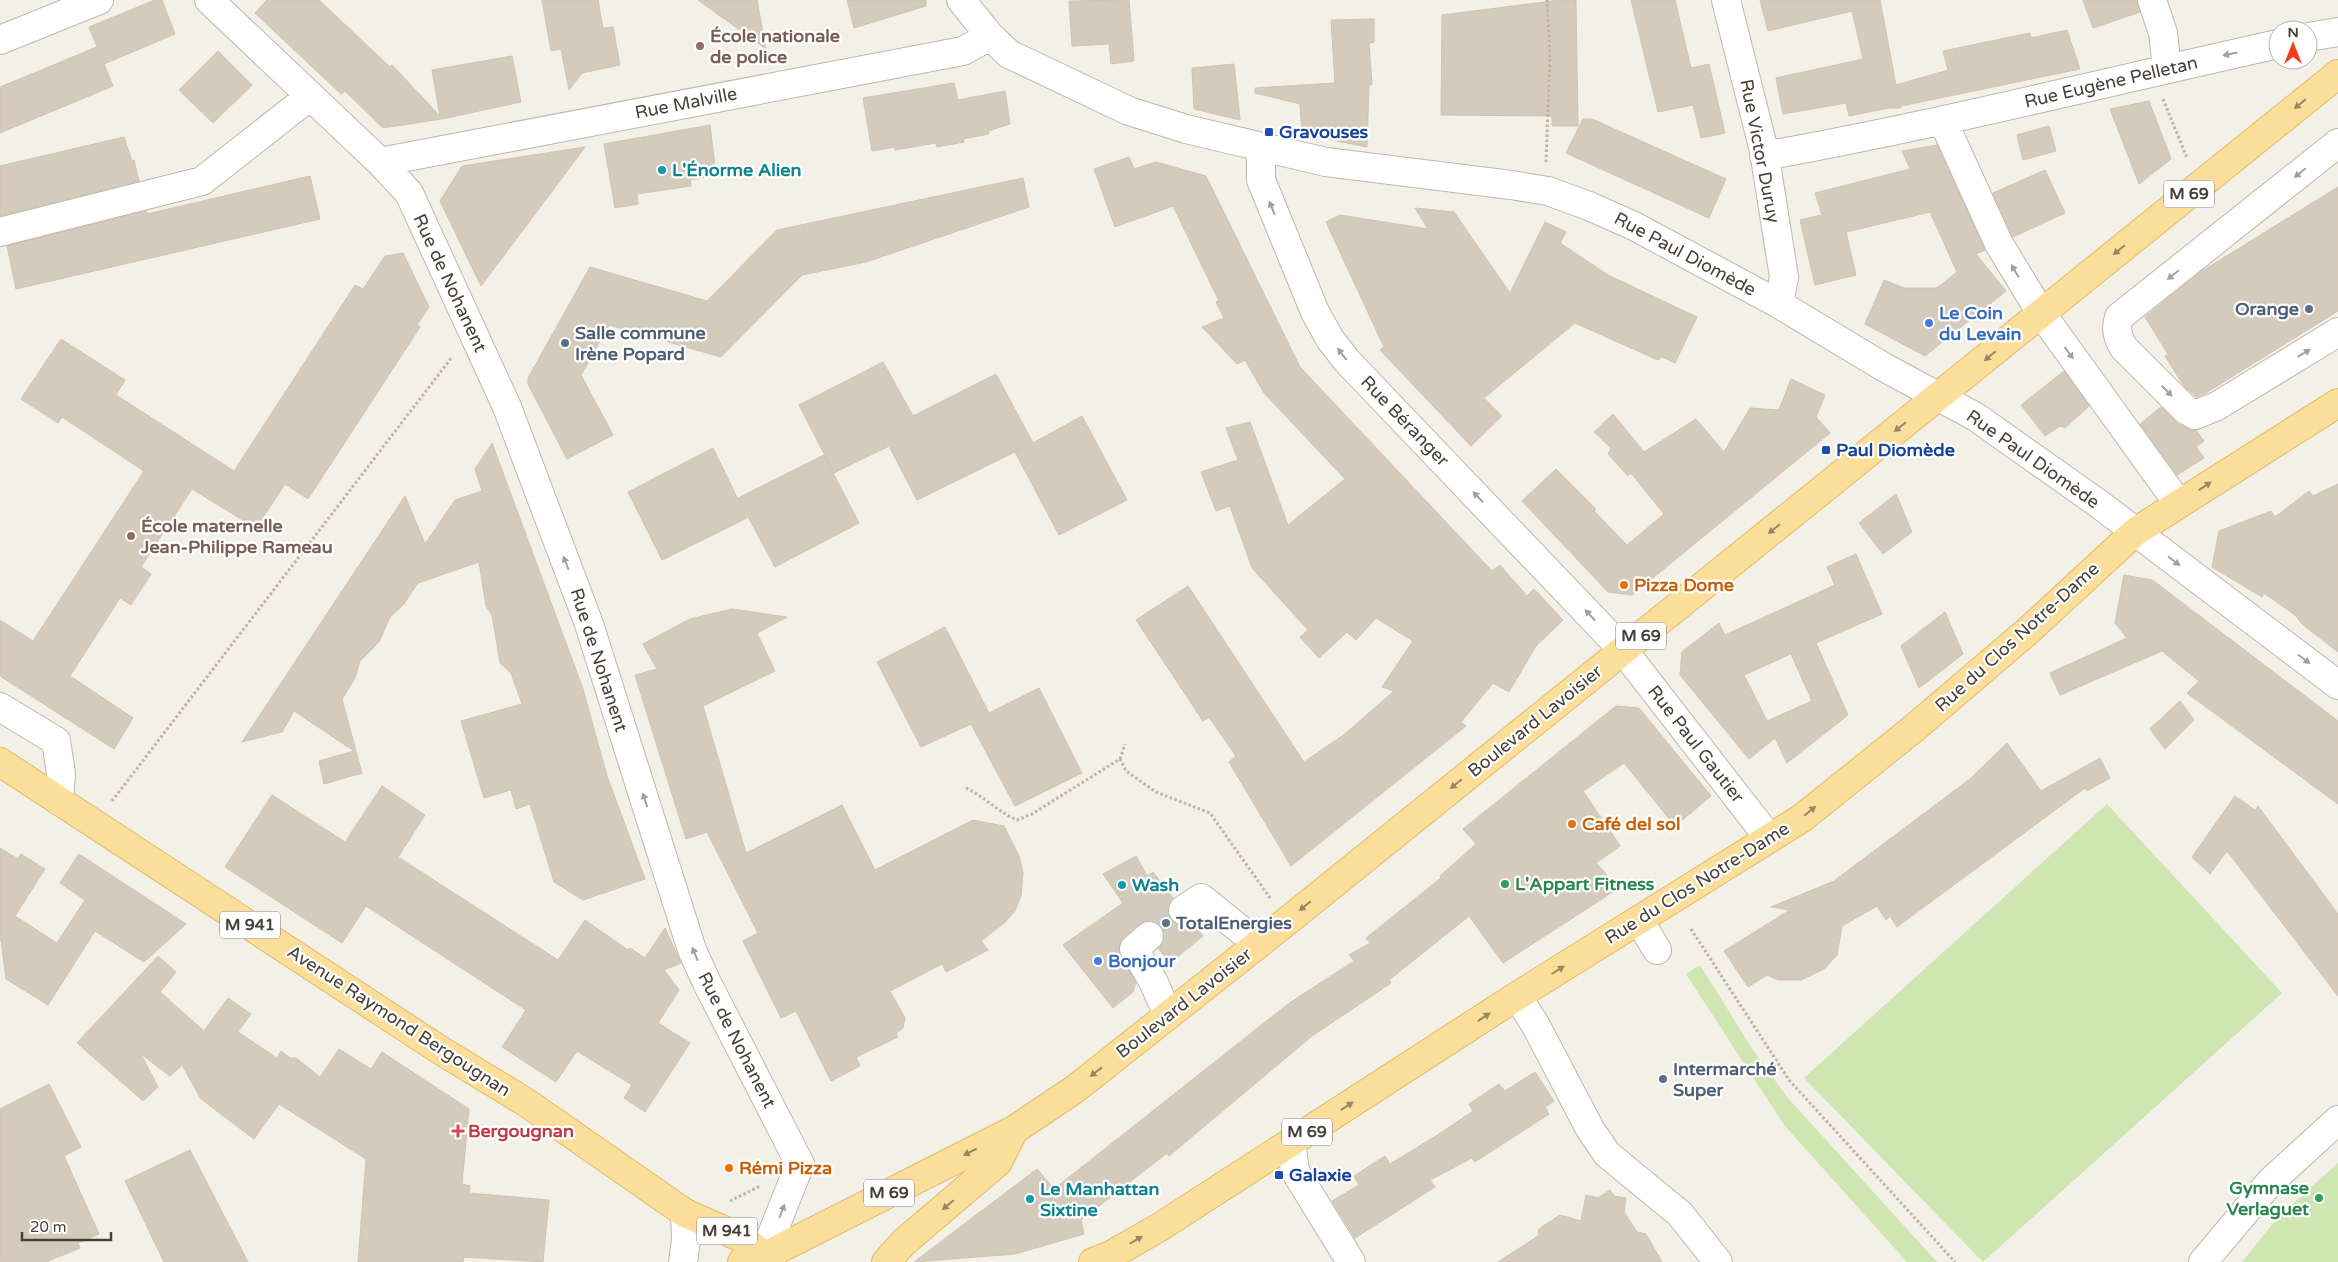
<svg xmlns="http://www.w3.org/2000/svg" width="2338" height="1262" viewBox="0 0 2338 1262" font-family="'Varela Round',sans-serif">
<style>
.green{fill:#cfe6b2}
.building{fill:#d5cbbd;stroke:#cfc3b1;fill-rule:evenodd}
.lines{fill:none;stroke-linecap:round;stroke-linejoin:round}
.minor-tunnel{stroke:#d0cdc5;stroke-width:28;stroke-dasharray:28 14;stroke-linecap:butt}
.minor-casing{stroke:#bfb7aa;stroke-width:30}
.major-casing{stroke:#e0bb69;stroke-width:30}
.path{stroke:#c0b39c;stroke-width:3;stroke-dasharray:2.5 2.5;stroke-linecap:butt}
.minor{stroke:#fff;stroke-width:28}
.major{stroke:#fbde99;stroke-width:28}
.oneway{fill:#a2a09b}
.oneway2{fill:#978763}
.education-dot{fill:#8d6e63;stroke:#fff;stroke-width:2}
.transit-dot{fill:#1a4fb4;stroke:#fff;stroke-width:2}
.culture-dot{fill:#0f9aa8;stroke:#fff;stroke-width:2}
.service-dot{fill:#5c6f8a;stroke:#fff;stroke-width:2}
.shop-dot{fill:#3f7fe0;stroke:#fff;stroke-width:2}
.food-dot{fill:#e8710a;stroke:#fff;stroke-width:2}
.leisure-dot{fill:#2e9e5b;stroke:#fff;stroke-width:2}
.health-dot{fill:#e0444e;stroke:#fff;stroke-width:2}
.labels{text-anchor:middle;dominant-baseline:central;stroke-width:4.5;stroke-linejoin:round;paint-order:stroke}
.shield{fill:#fff;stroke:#7e7973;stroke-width:1}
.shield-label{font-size:16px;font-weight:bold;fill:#464037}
.education-label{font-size:18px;font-weight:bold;fill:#785e54;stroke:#fff;text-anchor:start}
.street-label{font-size:18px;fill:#464037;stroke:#fff}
.transit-label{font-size:18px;font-weight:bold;fill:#164399;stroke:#fff;text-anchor:start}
.culture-label{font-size:18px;font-weight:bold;fill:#0d838f;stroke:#fff;text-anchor:start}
.service-label{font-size:18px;font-weight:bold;fill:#4e5e75;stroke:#fff;text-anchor:start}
.shop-label{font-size:18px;font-weight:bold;fill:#366cbe;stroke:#fff;text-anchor:start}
.food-label{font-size:18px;font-weight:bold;fill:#c56008;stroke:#fff;text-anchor:start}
.leisure-label{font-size:18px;font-weight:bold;fill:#27864d;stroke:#fff;text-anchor:start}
.health-label{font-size:18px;font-weight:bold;fill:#be3a42;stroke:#fff;text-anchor:start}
</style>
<rect width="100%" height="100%" fill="#f3f0e8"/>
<!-- green -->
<path class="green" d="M2107 804 2282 993 1983 1262 1804 1078Z
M1700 965 1753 1050 1787 1097 1937 1262H1907L1784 1125 1686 974Z
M2338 1163V1262H2242L2279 1216Z"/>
<!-- building -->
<path class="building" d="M155 0H162L175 34 104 64 113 86 0 133V87L97 47 89 27Z
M267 0H319L390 67 392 65 440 116 432 70 512 56 521 102 442 119 383 128 345 91 341 94 255 13Z
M542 0H598L603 28 613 27 620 65 582 73 569 90 561 49 551 51Z
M698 0H757L766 49Z
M847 0H926V6L854 28Z
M1129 0 1134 61 1111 64 1109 44 1072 46 1069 1Z
M1560 0H1576L1578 126H1552V116L1441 115 1442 15Z
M1631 0H1675L1691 68 1709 64 1725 133 1701 138 1693 105 1658 112Z
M1760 0H1880L1896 85 1948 70 1943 51 2030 33 2031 38 2067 30 2080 69 1901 106V108H1889L1849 116 1846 103 1783 114 1776 78 1863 59 1852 11 1768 31Z
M2083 0H2137L2140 12 2093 28Z
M1374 19V42L1369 43 1372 85H1369L1367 147 1302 134 1300 104 1255 93V88L1335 83 1331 20Z
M218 51 252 85 213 123 179 90Z
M1234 64 1240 120 1194 109 1192 68Z
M954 83 958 100 1005 91 1010 124 988 131 989 134 963 139 964 142 937 147 936 143 895 150V147L872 151 863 98Z
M2149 101 2171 159 2139 184 2110 109Z
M1583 119H1592L1726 179 1709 218 1566 153Z
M710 125 716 175 690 180 691 186 637 194 638 204 615 208 604 144Z
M2049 126 2056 151 2023 160 2017 135Z
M124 137 132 161 134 160 139 181 0 216V166Z
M1937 145 1985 250 1976 254 2006 291 1925 356 1865 324 1884 280 1904 288H1937L1957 272 1930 212 1846 232 1856 275 1815 285 1800 220 1822 215 1815 193 1910 169 1902 151Z
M585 147 562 178 481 286 440 201 462 166Z
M1129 157 1134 169 1156 162 1206 176 1300 367 1492 571 1500 565 1527 596 1534 589 1563 620 1536 646 1509 692 1493 683 1461 722 1466 726 1291 866 1229 762 1236 756 1209 717 1203 721 1136 620 1188 586 1304 762 1345 734 1394 691 1382 687 1413 641 1376 618 1356 640 1347 632 1319 658 1300 637 1308 630 1252 568 1230 506 1216 511 1201 472 1238 460 1226 428 1250 422 1288 525 1345 479 1264 393 1245 360 1237 364 1202 327 1224 318 1216 302 1219 301 1173 206 1115 227 1094 169Z
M2045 170 2065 213 2013 237 1993 193Z
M310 176 320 219 16 289 7 246 146 211 147 214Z
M1023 178 1029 207 866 262 802 275 721 357 609 325 581 375 613 435 567 459 528 384V378L590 267 707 301 777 230Z
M2338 187V311L2204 394 2196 397 2184 386 2165 356 2168 354 2145 317 2199 273Z
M1415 208 1454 212 1510 293 1545 222 1566 232 1560 243 1608 275 1697 317 1675 363 1662 357 1658 360 1575 323 1484 398 1502 416 1471 446 1380 350 1384 347 1326 222 1340 215 1428 229Z
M403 253 429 307 417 325 420 327 308 499 285 484 256 528 192 489 141 567 151 574 131 605 120 598 70 676 133 718 114 749 0 676V620L33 641 144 471 62 417 58 423 21 399 61 339 125 380 116 395 234 471 355 285 363 289 385 256Z
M883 362 913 416 996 374 1033 443 1082 416 1127 500 1059 535 1015 452 1021 449 917 500 889 446 834 473 799 405Z
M2064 371 2089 406 2065 428 2060 426 2045 436 2021 405Z
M1791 379 1825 395 1816 417 1830 433 1632 595 1608 592 1522 501 1556 469 1596 509 1594 511 1627 545 1664 514 1631 473 1628 476 1608 454 1611 448 1594 432 1613 414 1644 452 1696 419 1724 452 1750 408 1779 410Z
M2161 407 2178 424 2196 430 2204 441 2196 447 2204 458 2177 475 2140 424Z
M492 443 583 689 607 776 645 879 583 900 554 882 530 804 516 809 511 790 484 798 461 721 522 704 511 673 500 663 492 615 486 606 479 562 418 583 403 605 390 617 379 642 360 661 355 678 342 699 362 773 324 784 319 761 354 751 294 711 282 732 242 742 405 496 425 544 455 500 482 491 475 469Z
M713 448 747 518 662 560 628 492Z
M824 455 859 523 775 567 738 498Z
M2338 484V652L2302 624 2295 615 2264 593 2262 597 2212 567 2219 531 2271 511 2275 517 2309 491 2313 496Z
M1896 494 1912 532 1883 554 1859 523Z
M1856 554 1882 614 1816 643 1848 715 1787 763 1775 738 1749 759 1680 675 1682 652 1719 623 1725 635 1835 585 1827 567ZM1791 654 1812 701 1767 721 1744 675Z
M2124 575 2152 580 2159 585 2338 721V804L2187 693 2199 681 2162 651 2060 695 2050 673 2127 638 2115 623Z
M732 609 787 617 757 633 775 671 703 706 746 853 842 805 875 870 973 820 1004 826 1019 856 1023 872 1021 896 1015 911 1004 923 981 941 988 950 946 972 942 964 890 991 905 1018 903 1028 896 1033 898 1037 856 1057 860 1066 831 1081 796 1011 781 1018 743 941 758 933 707 832 686 839 635 675 657 669 643 644 690 619Z
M1945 612 1963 654 1919 688 1901 646Z
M945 627 989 713 1039 688 1082 773 1015 806 971 724 921 747 877 662Z
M2180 701 2194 720 2165 749 2150 729Z
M1616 706 1639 708 1711 796 1675 826 1624 763 1583 791 1620 846 1596 863 1619 888 1503 963 1469 916 1389 980 1391 983 1312 1036 1169 1156 1167 1153 1081 1220 1084 1234 1015 1254 914 1262 1037 1169 1054 1189 1288 1004 1354 961 1349 955 1370 943 1366 938 1441 878 1440 876 1476 844 1463 829Z
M2007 743 2041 791 2100 758 2110 778 2087 791 2085 788 1897 927 1890 916 1886 920 1877 906 1842 926 1837 955 1824 969 1801 980H1778L1767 975 1748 987 1724 951 1790 910 1771 907 1834 881 1970 779Z
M382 786 425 815 398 857 558 960 585 920 628 950 630 948 645 958 665 928 681 963 664 970 679 990 658 1023 690 1043 645 1112 624 1098 632 1085 577 1051 556 1082 502 1047 526 1010 366 906 342 943 225 867 272 795 345 842Z
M2235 796 2255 810 2258 806 2338 914V996L2227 851 2210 874 2192 857Z
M0 848 18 859 21 854 45 869 15 916 57 943 85 900 60 883 79 854 186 924 144 962 95 931 48 1005 6 979 1 939 0 941Z
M1136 856 1147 876 1153 872 1173 898 1167 911 1170 919 1176 924 1184 926 1193 922 1203 936 1170 963 1158 948 1164 941V934L1161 926 1154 921H1146L1139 924 1123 938 1118 950 1136 982 1133 992 1113 1008 1063 945 1123 903 1103 874Z
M158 956 176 972 160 992 204 1031 228 998 251 1014 238 1032 277 1058 281 1051 290 1058H296L320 1077 339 1049 371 1069 382 1052 469 1109 462 1184 470 1186 469 1193 549 1200 543 1262 464 1257 463 1262H358L366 1159 279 1104 254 1139 201 1099 182 1065 170 1076 141 1054 158 1087 143 1101 77 1043Z
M1535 1072 1554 1101 1545 1107 1549 1114 1475 1162 1472 1158 1430 1180 1435 1187 1355 1238 1332 1201 1359 1185 1354 1176 1385 1156 1390 1164 1439 1134 1473 1111 1469 1104 1499 1084 1505 1091Z
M49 1084 81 1147 64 1156 99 1234 78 1243 80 1248 46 1262H0V1109Z
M190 1150 248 1262H164L125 1181Z
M1610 1190 1614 1196 1626 1198 1624 1212 1637 1232 1646 1234 1662 1262H1498L1538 1236 1539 1229 1560 1215 1581 1221 1586 1195 1598 1198Z"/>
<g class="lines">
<!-- minor-tunnel -->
<path class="minor-tunnel" d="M1149 936 1183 910"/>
<defs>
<path id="minor" d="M209 0 380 162 409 193 507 407 589 624 692 950 707 983 800 1164 761 1262
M961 0 990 36 1009 54 1129 111 1186 129 1326 162 1511 185 1548 191 1589 206 1634 226 1779 304 1882 366 1976 417 2099 504 2338 685
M1726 0 1764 151 1784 277 1779 304
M2152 0 2163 33 2167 68
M2308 37 2338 32
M0 40 99 0
M1943 121 1999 244 2041 313 2178 503
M2338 143 2119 317C2115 330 2118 338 2124 348L2186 410 2195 415 2217 406 2338 332
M1261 148V180L1315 312 1330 339 1347 361 1623 650 1769 838
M1764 156C1937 125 2107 82 2278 44
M380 162 963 51 990 36
M0 232 202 181 309 97
M0 707 56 741 61 773 59 801
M1183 910 1201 898 1242 931 1262 941
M1639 920 1657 950
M1149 936 1134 949 1153 981 1168 1015
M1517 996 1535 1024 1590 1129 1607 1154 1680 1214 1718 1262
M1291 1142 1295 1171 1351 1262
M683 1262 686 1240 685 1213
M2203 1262 2271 1181 2338 1120"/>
<path id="major" d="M0 762 440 1050 527 1103 685 1213 744 1239 771 1262
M742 1262 765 1256 1014 1130 1075 1089 1286 922 2338 74
M886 1262 904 1242 998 1162 1014 1130
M1093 1262 1111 1255 1160 1227 1517 996 1802 818 1913 729 2029 630 2135 532 2338 403"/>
</defs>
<!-- minor casing -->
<use href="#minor" class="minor-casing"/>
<!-- major casing -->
<use href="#major" class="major-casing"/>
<!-- path -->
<path class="path" d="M2163 99 2187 158
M1546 162 1550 54 1547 0
M1120 759 1125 744
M966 788C985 797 998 812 1017 820L1032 814 1120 759 1126 771 1156 792 1210 813 1270 898
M112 801 452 357
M1691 929 1789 1080 1955 1262
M730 1201 760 1186"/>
<!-- minor -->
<use href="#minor" class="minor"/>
<!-- major -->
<use href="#major" class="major"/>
</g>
<!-- one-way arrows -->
<defs><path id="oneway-solid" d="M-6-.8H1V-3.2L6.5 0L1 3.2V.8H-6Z" transform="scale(1.25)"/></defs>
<g class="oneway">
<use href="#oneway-solid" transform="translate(2230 54) rotate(168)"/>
<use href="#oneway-solid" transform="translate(2300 173) rotate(141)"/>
<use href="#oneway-solid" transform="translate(1272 208) rotate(-112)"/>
<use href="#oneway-solid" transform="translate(2015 271) rotate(-121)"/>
<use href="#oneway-solid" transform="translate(2173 275) rotate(141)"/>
<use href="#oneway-solid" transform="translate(2069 353) rotate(54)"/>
<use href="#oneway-solid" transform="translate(2304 353) rotate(-31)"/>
<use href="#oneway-solid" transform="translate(1342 354) rotate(-128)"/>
<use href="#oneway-solid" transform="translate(2167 391) rotate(45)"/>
<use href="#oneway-solid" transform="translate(1478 497) rotate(-134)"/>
<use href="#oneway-solid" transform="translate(2174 561) rotate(37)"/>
<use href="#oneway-solid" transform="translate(566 563) rotate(-111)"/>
<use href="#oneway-solid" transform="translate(1590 615) rotate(-133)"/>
<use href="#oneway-solid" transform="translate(2304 659) rotate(37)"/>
<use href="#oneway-solid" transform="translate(645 800) rotate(-108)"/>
<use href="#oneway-solid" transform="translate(695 954) rotate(-112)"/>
<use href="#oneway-solid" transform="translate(782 1211) rotate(-69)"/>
</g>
<g class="oneway2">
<use href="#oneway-solid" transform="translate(2300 104) rotate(141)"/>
<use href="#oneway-solid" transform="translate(2119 250) rotate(141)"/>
<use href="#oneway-solid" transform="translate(1990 356) rotate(140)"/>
<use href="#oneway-solid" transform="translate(1900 427) rotate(141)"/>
<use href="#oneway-solid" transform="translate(2205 486) rotate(-33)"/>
<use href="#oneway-solid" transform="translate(1774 529) rotate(141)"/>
<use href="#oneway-solid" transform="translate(1456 784) rotate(141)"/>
<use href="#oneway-solid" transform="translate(1810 811) rotate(-39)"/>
<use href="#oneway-solid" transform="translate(1305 906) rotate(141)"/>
<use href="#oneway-solid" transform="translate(1558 970) rotate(-32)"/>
<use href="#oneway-solid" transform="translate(1484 1017) rotate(-33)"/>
<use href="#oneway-solid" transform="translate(1096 1072) rotate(142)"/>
<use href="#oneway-solid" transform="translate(1347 1106) rotate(-33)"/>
<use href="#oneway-solid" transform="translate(970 1152) rotate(153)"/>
<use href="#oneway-solid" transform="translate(948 1205) rotate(140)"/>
<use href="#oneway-solid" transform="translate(1136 1240) rotate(-30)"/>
</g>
<!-- markers -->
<g class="education-dot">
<circle cx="700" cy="46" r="5"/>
<circle cx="131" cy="536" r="5"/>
</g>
<g class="transit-dot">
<rect x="1264" y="127" width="10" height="10" rx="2.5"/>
<rect x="1821" y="445" width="10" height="10" rx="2.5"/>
<rect x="1274" y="1170" width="10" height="10" rx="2.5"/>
</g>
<g class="culture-dot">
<circle cx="662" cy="170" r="5"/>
<circle cx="1122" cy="885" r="5"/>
<circle cx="1030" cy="1199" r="5"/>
</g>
<g class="service-dot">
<circle cx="2309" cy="309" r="5"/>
<circle cx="565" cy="343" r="5"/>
<circle cx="1166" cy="923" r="5"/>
<circle cx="1663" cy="1079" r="5"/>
</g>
<g class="shop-dot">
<circle cx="1929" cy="323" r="5"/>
<circle cx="1098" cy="961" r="5"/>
</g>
<g class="food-dot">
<circle cx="1624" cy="585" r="5"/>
<circle cx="1572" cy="824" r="5"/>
<circle cx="729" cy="1168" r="5"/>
</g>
<g class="leisure-dot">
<circle cx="1505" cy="884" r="5"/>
<circle cx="2319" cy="1198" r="5"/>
</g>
<path class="health-dot" d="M455.5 1123.5h5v5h5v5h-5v5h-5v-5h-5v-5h5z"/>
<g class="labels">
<!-- shield labels -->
<g class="shield">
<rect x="2164" y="180.5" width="50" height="27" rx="4"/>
<rect x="1616" y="622.5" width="50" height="27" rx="4"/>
<rect x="220" y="911.5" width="60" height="27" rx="4"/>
<rect x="1282" y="1118.5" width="50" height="27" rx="4"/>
<rect x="864" y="1179.5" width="50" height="27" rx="4"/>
<rect x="697" y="1217.5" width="60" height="27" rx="4"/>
</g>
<g class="shield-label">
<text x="2189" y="194">M 69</text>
<text x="1641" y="636">M 69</text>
<text x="250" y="925">M 941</text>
<text x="1307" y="1132">M 69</text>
<text x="889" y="1193">M 69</text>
<text x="727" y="1231">M 941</text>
</g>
<!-- education labels -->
<g class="education-label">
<text x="710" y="36">École nationale<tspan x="710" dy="21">de police</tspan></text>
<text x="141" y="526">École maternelle<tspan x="141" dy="21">Jean-Philippe Rameau</tspan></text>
</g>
<!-- street labels -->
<g class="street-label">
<text transform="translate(2111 82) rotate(-13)">Rue Eugène Pelletan</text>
<text transform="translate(686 103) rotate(-11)">Rue Malville</text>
<text transform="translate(1760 151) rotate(79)">Rue Victor Duruy</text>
<text transform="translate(1685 254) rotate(28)">Rue Paul Diomède</text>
<text transform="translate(450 283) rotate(65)">Rue de Nohanent</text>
<text transform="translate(1405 421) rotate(46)">Rue Béranger</text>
<text transform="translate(2033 459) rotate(35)">Rue Paul Diomède</text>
<text transform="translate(2017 637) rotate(-42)">Rue du Clos Notre-Dame</text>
<text transform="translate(599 660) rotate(72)">Rue de Nohanent</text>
<text transform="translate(1535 721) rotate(-39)">Boulevard Lavoisier</text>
<text transform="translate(1696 744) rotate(52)">Rue Paul Gautier</text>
<text transform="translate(1697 883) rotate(-32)">Rue du Clos Notre-Dame</text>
<text transform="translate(1184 1003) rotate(-38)">Boulevard Lavoisier</text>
<text transform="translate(399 1021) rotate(33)">Avenue Raymond Bergougnan</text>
<text transform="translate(737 1040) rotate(63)">Rue de Nohanent</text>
</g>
<!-- transit labels -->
<g class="transit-label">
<text x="1279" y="132">Gravouses</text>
<text x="1836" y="450">Paul Diomède</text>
<text x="1289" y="1175">Galaxie</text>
</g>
<!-- culture labels -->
<g class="culture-label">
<text x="672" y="170">L'Énorme Alien</text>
<text x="1132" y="885">Wash</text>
<text x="1040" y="1189">Le Manhattan<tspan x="1040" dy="21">Sixtine</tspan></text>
</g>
<!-- service labels -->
<g class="service-label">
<text x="2299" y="309" text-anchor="end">Orange</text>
<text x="575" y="333">Salle commune<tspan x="575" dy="21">Irène Popard</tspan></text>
<text x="1176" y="923">TotalEnergies</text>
<text x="1673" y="1069">Intermarché<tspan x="1673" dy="21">Super</tspan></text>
</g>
<!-- shop labels -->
<g class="shop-label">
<text x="1939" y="313">Le Coin<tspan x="1939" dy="21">du Levain</tspan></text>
<text x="1108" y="961">Bonjour</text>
</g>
<!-- food labels -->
<g class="food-label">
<text x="1634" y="585">Pizza Dome</text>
<text x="1582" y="824">Café del sol</text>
<text x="739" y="1168">Rémi Pizza</text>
</g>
<!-- leisure labels -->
<g class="leisure-label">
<text x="1515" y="884">L'Appart Fitness</text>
<text x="2309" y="1188" text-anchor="end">Gymnase<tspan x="2309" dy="21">Verlaguet</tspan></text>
</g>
<!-- health labels -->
<g class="health-label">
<text x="468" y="1131">Bergougnan</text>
</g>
</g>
<!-- north arrow -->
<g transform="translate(2293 45)"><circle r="24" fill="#ffffff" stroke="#b5b3af"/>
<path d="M0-4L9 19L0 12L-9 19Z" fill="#f33d1f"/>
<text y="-8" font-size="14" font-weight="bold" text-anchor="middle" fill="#464037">N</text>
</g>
<!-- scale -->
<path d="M22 1232v8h89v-8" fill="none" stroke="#464037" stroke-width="2.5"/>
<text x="30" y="1232" font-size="15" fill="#464037" stroke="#ffffff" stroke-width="4" paint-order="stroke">20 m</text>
</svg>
